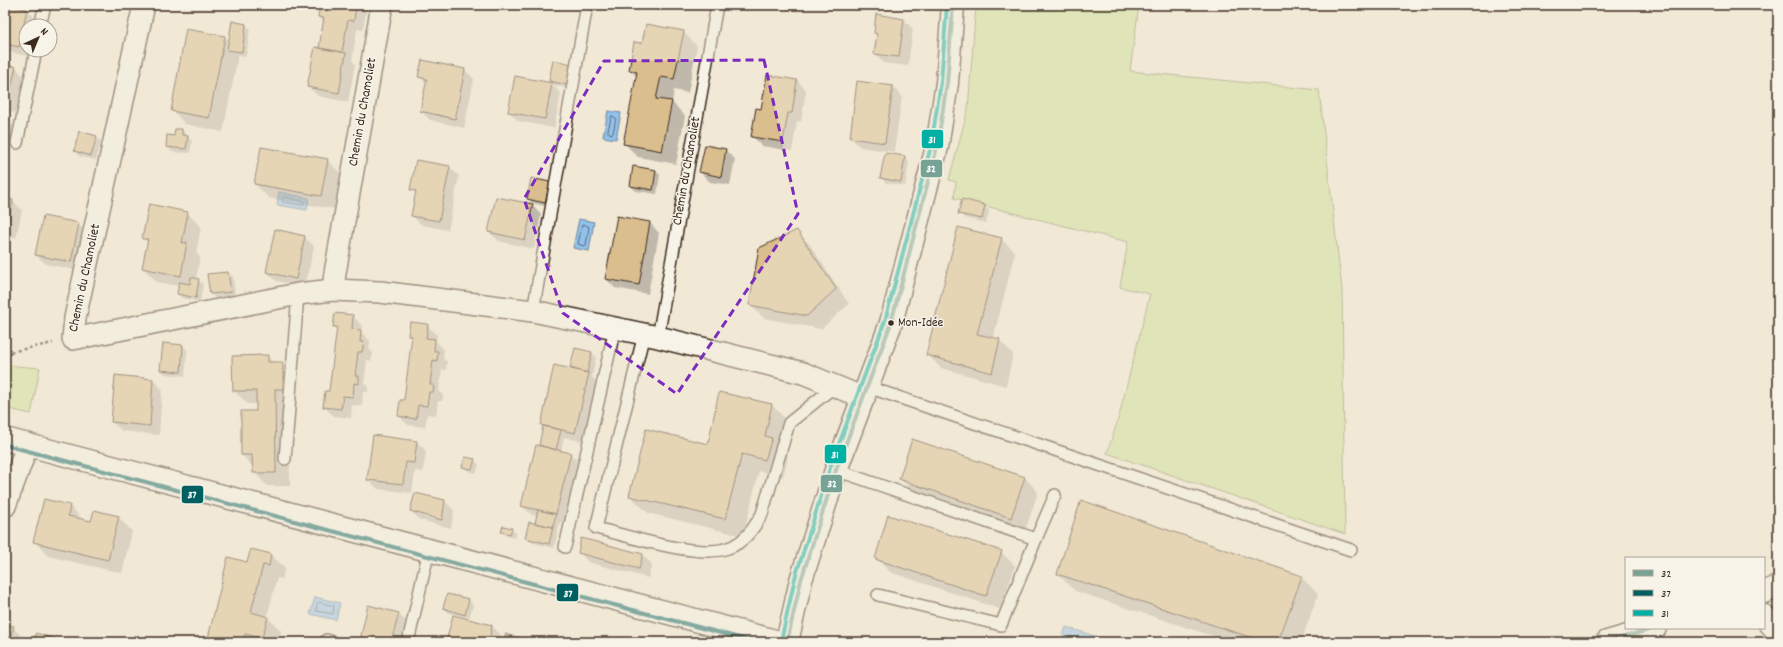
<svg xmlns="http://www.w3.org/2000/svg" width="1783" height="647" viewBox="0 0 1783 647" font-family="Dekko,sans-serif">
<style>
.green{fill:#cce398;stroke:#84865b}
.water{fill:#91c2ed;stroke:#6f859a}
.shadow{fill:#0003}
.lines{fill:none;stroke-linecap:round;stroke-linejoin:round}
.shore{stroke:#5d6771;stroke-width:1}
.building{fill:#dabe8e;stroke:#3b2a1e}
.service-casing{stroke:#3b2a1e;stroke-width:14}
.minor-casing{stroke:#3b2a1e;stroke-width:24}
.tertiary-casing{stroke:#3b2a1e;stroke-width:25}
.secondary-casing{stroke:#3b2a1e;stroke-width:25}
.path{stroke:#3b2a1e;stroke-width:2.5;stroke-dasharray:3 3;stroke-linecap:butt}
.service{stroke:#f7f3e8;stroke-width:11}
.minor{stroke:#f7f3e8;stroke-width:21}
.tertiary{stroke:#f7f3e8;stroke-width:22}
.secondary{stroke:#f7f3e8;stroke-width:22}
.bus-1-casing{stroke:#f7f3e8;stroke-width:7}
.bus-2-casing{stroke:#f7f3e8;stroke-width:7}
.bus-3-casing{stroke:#f7f3e8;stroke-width:7}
.bus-1{stroke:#76a396;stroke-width:4}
.bus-2{stroke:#005f61;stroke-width:4}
.bus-3{stroke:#00b0a4;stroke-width:4}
.marked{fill:none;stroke:#7b2cbf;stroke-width:3;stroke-dasharray:8 5;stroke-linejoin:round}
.bus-dot{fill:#3b2a1e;stroke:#f7f3e8;stroke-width:1.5}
.labels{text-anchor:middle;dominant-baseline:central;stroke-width:3;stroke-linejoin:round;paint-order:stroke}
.bus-label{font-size:13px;fill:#3b2a1e;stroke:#f7f3e8;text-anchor:start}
.street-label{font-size:14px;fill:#3b2a1e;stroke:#f7f3e8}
.line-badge{stroke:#f7f3e8;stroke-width:1.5}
.badge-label{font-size:11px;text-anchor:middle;font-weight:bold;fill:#fff}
</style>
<rect width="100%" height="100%" fill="#f1e8d6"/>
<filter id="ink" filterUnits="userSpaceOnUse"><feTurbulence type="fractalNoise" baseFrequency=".025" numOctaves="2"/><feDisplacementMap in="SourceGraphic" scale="8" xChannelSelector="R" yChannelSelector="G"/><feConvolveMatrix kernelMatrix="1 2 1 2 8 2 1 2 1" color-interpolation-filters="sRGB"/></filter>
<g filter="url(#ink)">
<!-- green -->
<path class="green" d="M976 5H1139L1130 71 1319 90 1342 290 1345 534 1107 453 1118 420 1150 294 1120 287 1128 242 954 198 956 182 949 180 968 109Z
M5 365 40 368 31 414 5 408Z"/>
<!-- water -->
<path class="water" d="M608 111 621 113 616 139 603 137Z
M279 192 309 198 307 210 277 205Z
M579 219 594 222 589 251 573 248Z
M315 597 340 603 336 620 310 614Z
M1066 627 1098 637 1096 642H1068L1062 640Z"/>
<!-- shadow -->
<path class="shadow" d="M5 5 27 10 36 19 35 26H26V50H29L28 56 5 51Z
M321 5H367L363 30 357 29 352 60 355 64 348 102 318 96 309 87 320 49 324 22 319 17Z
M559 5H572V8Z
M686 5H709L708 9Z
M877 15 904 20 913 29 908 66 884 63 875 53 878 37 875 33Z
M246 25 250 29 246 56 238 55 223 132 185 124 172 110 187 30 225 37 229 41Z
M683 32 697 46 688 93 674 90 672 102 685 116 676 164 638 157 624 143 637 77 630 70Z
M554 61 572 89 552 85 561 94 554 128 518 121 509 111 516 77 554 85 550 81Z
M5 65 15 67 24 77 16 113 5 110Z
M465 70 474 79 464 128 430 120 421 111 427 84 420 77Z
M797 80 806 90 801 122 797 121 792 151 762 146 752 136 762 110Z
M893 87 902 96 894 152 860 147 851 138Z
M5 118 14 127 6 163H5Z
M182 130 192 141 190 153 172 152 167 147Z
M96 137 101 141 96 160 79 156 75 151Z
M725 150 735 159 730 185 710 182 700 172Z
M886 154 905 157 909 162 905 186 886 183 881 178Z
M327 160 341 174 335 209 269 198 255 184Z
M449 167 459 176 448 230 422 225 412 216 416 194 411 189Z
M655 170 660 175 657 194 636 191 631 186Z
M549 183 554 187 549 207 532 203 528 199Z
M5 199 13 201 22 210 16 238 5 236Z
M532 205 541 215 534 249 499 241 489 232Z
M985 206 989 211 986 223 964 218 959 213Z
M187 213 201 227 196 253 200 257 196 279 203 284 200 302 182 298 178 294 179 286 157 282 143 268 148 243 143 238Z
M617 217 650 223 659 233 648 294 615 288 606 279Z
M78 224 87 233 80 271 46 264 36 255Z
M797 231 810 245 849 304 821 329 764 318 750 305Z
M304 237 314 246 305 287 276 281 267 272Z
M1001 239 1015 252 993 339 999 340 1013 354 1006 386 941 368 927 354Z
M228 273 233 277 235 296 215 298 211 294Z
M353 316 362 326 361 332 370 341 369 349 373 353 371 361 367 360 364 383 368 387V392H363L362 406 352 405 351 418 334 416 324 407 330 393 338 330 334 327Z
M427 325 437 335 436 341 444 350 443 358 447 362 446 370 442 369 439 391 443 395 442 401H438L436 415 427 414 425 427 408 425 399 416 404 401 412 339 409 335Z
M183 346 187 350 185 376 166 374 161 370Z
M592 353 596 357 592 377 598 383 584 442 564 437 561 452 570 454 580 464 566 523 560 522 554 548 531 542 527 538 536 524 538 516 532 515 522 506 542 447 540 445 544 427 542 425 573 370 571 368Z
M267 356 274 363H282L296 377V403H289L290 486H267L254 472 253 467 242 455V412H257V404H248L234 391Z
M116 376 153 380 162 389 159 435 122 431 112 422Z
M720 393 772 405 789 423 783 450 788 456 783 477 759 471 743 536 648 513 630 496 708 445Z
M417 442 426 451 423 472 415 471 412 493 378 489 368 479Z
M474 460 479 465 476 473 468 471 463 467Z
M1025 478 1038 492 1025 531 914 493 900 479Z
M445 501 454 511 451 528 420 520 411 511Z
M70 506 83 520 91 523 118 517 132 531 122 573 48 556 35 542Z
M511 529 516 533 515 538 507 536 503 532Z
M251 550 271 555 285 568 282 579 277 578 267 617 281 631 278 642H208L248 563Z
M579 552 642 555 652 564 648 578 588 562Z
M1001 552 1015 566 1000 609 890 572 876 558Z
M1058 574 1301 577 1318 594 1301 642H1231L1075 591Z
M448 595 469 600 473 605 469 618 449 613 444 608Z
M398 614 408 623 403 642H363L361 640Z
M5 625 13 627 26 642H5Z
M492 626 505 639 531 642H447Z"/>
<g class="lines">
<!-- shore -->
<path class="shore" d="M612 116 616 118 613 133 611 134 608 132Z
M284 197 303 201 304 204 302 205 283 202 282 199Z
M584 224 589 227 586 245 584 246 578 244 582 225Z
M319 602 334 606 333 614 316 611 317 604Z"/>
</g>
<!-- building -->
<path class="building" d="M5 5 27 9 19 47 5 44Z
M320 5H356L354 21 348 20 342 52 319 48 324 18 318 17Z
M876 14 904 19 899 57 874 54 877 34 874 33Z
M232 21 246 24 242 52 227 50Z
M646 24 684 31 674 79 661 77 656 99 672 101 662 151 623 144 637 72 629 70 634 42 642 43Z
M186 29 225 36 209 118 171 111Z
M315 47 346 53 339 93 307 87Z
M422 60 465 69 455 119 420 111 427 79 418 77Z
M553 60 572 64 568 85 549 81Z
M5 64 16 67 7 104H5Z
M767 75 797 80 792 113H788L783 142 751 137 756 108 761 109Z
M515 76 552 83 545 119 508 112Z
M857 81 893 86 885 143 850 138Z
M175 129H182V135L188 136 186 149 166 147 167 135 174 136Z
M79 131 97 136 91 156 74 151Z
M705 145 726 149 721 177 699 172Z
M261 147 328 159 321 196 254 184Z
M885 153 905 156 901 182 880 178Z
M416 160 450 166 439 221 411 216 416 191 410 190Z
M633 166 656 170 653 190 630 186Z
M531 178 550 182 545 203 527 199Z
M496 197 533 204 525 240 488 232Z
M5 198 13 200 7 229H5Z
M962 199 985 205 982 219 958 214Z
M149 204 188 212 182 243 187 242 181 276 142 268 148 239H142Z
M43 216 79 223 71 262 35 255Z
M617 216 650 222 639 285 605 279Z
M958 227 1002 238 977 334 1000 339 992 373 926 355Z
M275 229 305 236 296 279 266 272Z
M797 230 836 289 807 316 749 305 759 248Z
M228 272 231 292 210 294 207 274Z
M191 277 199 279 196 298 177 294 179 282 190 284Z
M335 313 353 315 352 329 361 330 360 342H364L362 352H358L355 376H359V384L354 383 353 397 343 396 341 409 323 407 325 391H329L337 327H333Z
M410 322 428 324 426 338 435 339 434 351H438L437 361 433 360 430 385H434L433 392H429L427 406 418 405 416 419 398 416 400 400H404L412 336H408Z
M163 343 183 345 181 372 160 370Z
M575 348 592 352 587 373 570 368Z
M268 355V362H283V389H275L276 473H253L252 455H241V411H256V391H233L232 356Z
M554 365 589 373 575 433 541 425Z
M115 375 153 379 150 426 111 422Z
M719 392 772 404 765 436 772 438 765 460 742 454 725 519 629 496 646 429 708 444Z
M543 426 561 430 556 450 539 445Z
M373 435 417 441 414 463 406 462 403 484 367 480Z
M912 439 1025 477 1011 518 899 479Z
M536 445 571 453 556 514 521 506Z
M465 457 475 459 472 469 462 467Z
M415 493 445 500 442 520 410 511Z
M44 499 70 505 68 516 91 521 94 510 119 516 108 560 33 542Z
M1081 500 1302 576 1278 642H1265L1057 574Z
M538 510 556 514 553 527 535 523Z
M888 515 1002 551 986 596 875 559Z
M529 522 553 527 549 544 525 538Z
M503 526 512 528 510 534 501 532Z
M581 538 643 554 639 569 578 553Z
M251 549 271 554 269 566 263 565 251 612 268 617 262 638 245 634 243 642H207L228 557 247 562Z
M447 594 469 599 465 615 443 608Z
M368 605 399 613 391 642H367L360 640Z
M453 615 492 625 490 636 504 639 505 634 535 642H446Z
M5 624 14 626 10 637 25 642H5Z
M36 633 62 641 61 642H34Z"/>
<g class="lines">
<defs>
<path id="service" d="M40 26 45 5
M17 143 36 50
M533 311 587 5
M644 334 596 528C629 536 697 559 728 548 744 543 754 528 762 514L789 423 835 386
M658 337 717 5
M868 387 1351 550
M285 459 298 294
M836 470 1036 539 1001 625 878 595
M1036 539 1055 495
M565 547 615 328
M326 640 333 642
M408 642 429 550"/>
<path id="minor" d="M144 5 75 318 73 339 298 294 333 290 380 292 533 311 658 337 803 373 864 398
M333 290 335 273 382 5
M5 506 28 444"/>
<path id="tertiary" d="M1764 616 1778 632"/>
<path id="secondary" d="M5 439 779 642
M1764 592 1778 587
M787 642 801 580 836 470 891 323 922 204 937 147 947 83 953 5
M1607 642 1655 628"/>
</defs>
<!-- service casing -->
<use href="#service" class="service-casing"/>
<!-- minor casing -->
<use href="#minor" class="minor-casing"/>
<!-- tertiary casing -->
<use href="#tertiary" class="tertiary-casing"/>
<!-- secondary casing -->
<use href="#secondary" class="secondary-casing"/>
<!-- path -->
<path class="path" d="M5 353 53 343"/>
<!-- service -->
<use href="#service" class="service"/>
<!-- minor -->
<use href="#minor" class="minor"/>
<!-- tertiary -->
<use href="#tertiary" class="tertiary"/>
<!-- secondary -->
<use href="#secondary" class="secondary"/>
<defs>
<path id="bus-1" d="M787 642 801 580 836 470 891 323 937 147 947 83 953 5
M1607 642 1655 628"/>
<path id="bus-2" d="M5 445 755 642"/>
<path id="bus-3" d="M781 641 795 578 830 468 885 321 931 146 941 82 947 5"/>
</defs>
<!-- bus-1 casing -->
<use href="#bus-1" class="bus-1-casing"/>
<!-- bus-2 casing -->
<use href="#bus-2" class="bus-2-casing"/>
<!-- bus-3 casing -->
<use href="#bus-3" class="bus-3-casing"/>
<!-- bus-1 -->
<use href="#bus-1" class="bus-1"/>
<!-- bus-2 -->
<use href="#bus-2" class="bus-2"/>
<!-- bus-3 -->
<use href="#bus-3" class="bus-3"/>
</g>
</g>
<!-- marked area -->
<path d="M0 0H1783V647H0ZM764 60 798 214 677 394 563 313 524 199 604 61Z" fill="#f1e8d6" fill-opacity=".55" fill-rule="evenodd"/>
<path class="marked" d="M764 60 798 214 677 394 563 313 524 199 604 61Z"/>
<!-- markers -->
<circle class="bus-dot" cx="891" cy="323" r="3.5"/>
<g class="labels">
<!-- bus labels -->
<g class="bus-label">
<text x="898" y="323">Mon-Idée</text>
</g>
<!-- street labels -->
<g class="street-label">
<text transform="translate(363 112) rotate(-80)">Chemin du Chamoliet</text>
<text transform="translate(687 171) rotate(-80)">Chemin du Chamoliet</text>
<text transform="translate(85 278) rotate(-78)">Chemin du Chamoliet</text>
</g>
</g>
<g class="line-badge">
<rect x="921" y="129" width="23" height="20" rx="4" fill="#00b0a4"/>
<rect x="920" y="159" width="23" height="19" rx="4" fill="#76a396"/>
<rect x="824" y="444" width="23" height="20" rx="4" fill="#00b0a4"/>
<rect x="820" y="474" width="23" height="19" rx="4" fill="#76a396"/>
<rect x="181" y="485" width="23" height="19" rx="4" fill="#005f61"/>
<rect x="556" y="583" width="23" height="19" rx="4" fill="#005f61"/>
</g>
<g class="badge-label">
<text x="932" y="143">31</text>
<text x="931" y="172">32</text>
<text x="835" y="458">31</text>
<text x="832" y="487">32</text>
<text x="192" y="498">37</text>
<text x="568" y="597">37</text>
</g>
<!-- margin -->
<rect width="1783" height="647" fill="none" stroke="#f7f3e8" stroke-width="20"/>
<rect x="10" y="10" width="1763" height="627" fill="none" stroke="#3b2a1e" stroke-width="1.5" filter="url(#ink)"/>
<!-- legend -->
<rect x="1625" y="557" width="140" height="72" fill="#f7f3e8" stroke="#aca397"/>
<rect x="1633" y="570" width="20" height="6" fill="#76a396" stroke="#aca397"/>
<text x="1661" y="577" font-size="12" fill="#3b2a1e">32</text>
<rect x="1633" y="590" width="20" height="6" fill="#005f61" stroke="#aca397"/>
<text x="1661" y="597" font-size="12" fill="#3b2a1e">37</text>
<rect x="1633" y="610" width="20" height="6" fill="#00b0a4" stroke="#aca397"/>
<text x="1661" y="617" font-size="12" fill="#3b2a1e">31</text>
<!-- north arrow -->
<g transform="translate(38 38) rotate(44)"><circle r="19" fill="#f7f3e8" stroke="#aca397"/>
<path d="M0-3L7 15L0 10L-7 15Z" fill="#3b2a1e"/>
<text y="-6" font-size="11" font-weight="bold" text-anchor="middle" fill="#3b2a1e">N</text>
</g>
</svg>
